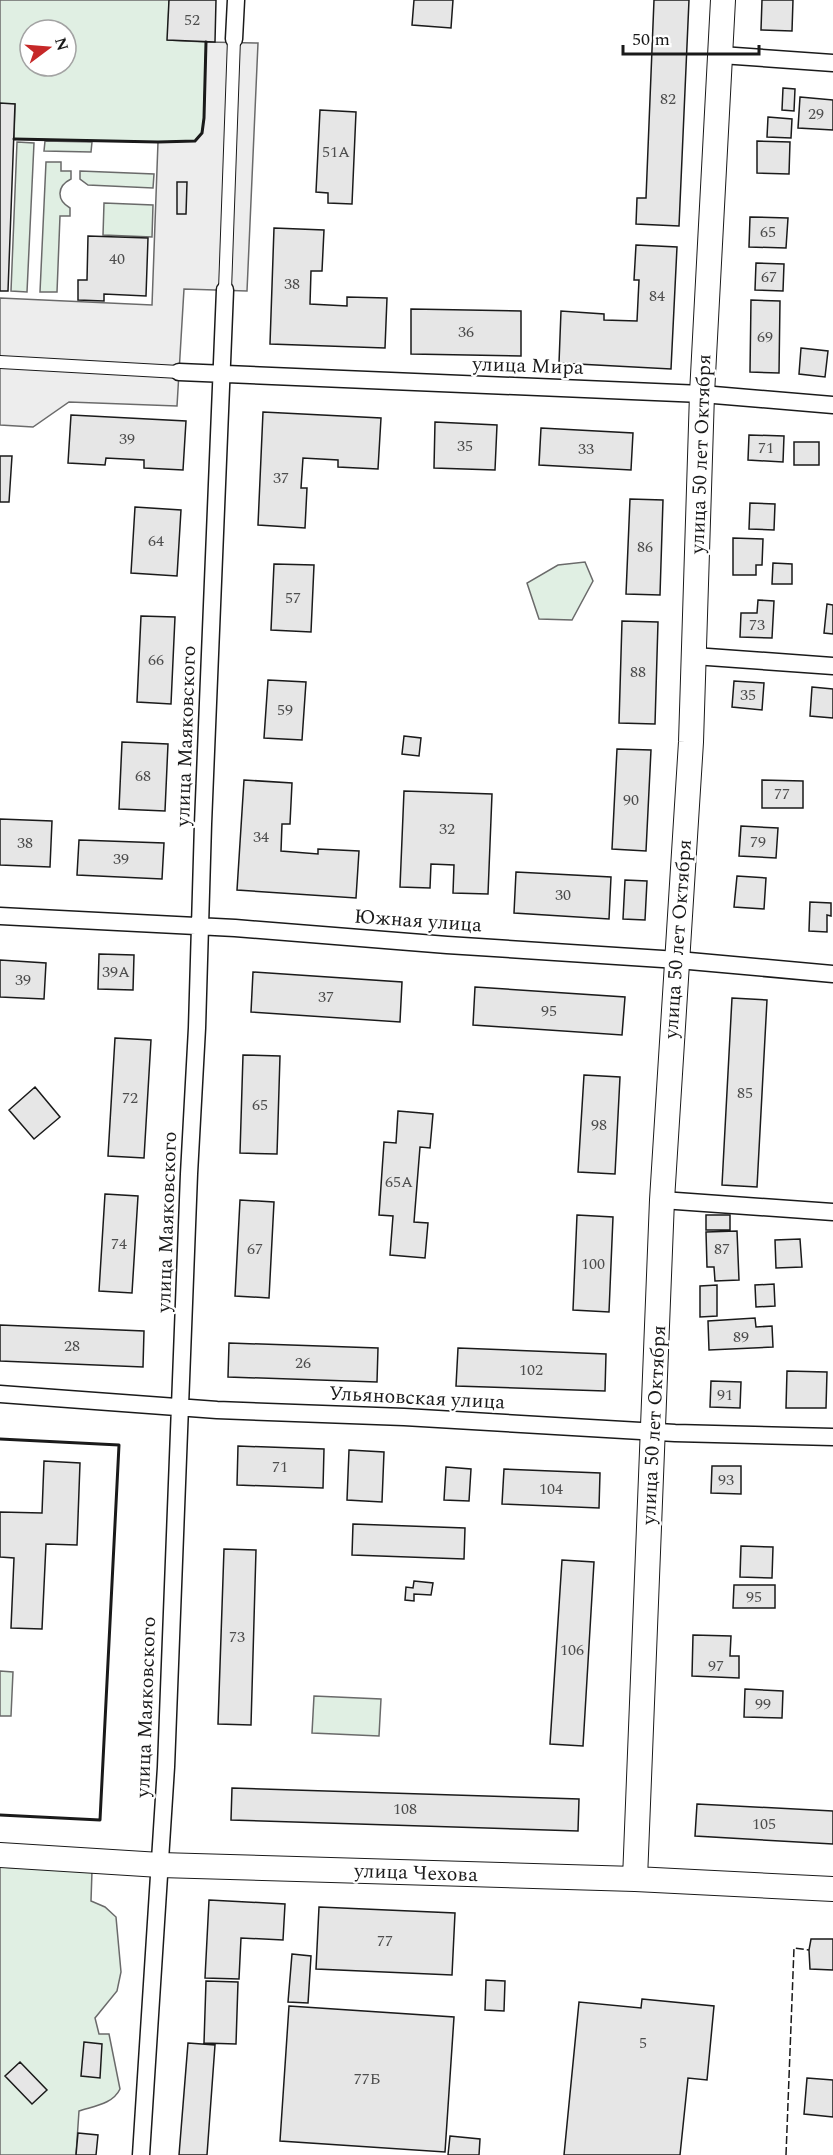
<svg xmlns="http://www.w3.org/2000/svg" width="833" height="2155" viewBox="0 0 833 2155" font-family="Spectral,serif">
<style>
.green{fill:#e0efe3;stroke:#6a6a6a;stroke-width:1.5;fill-rule:evenodd}
.parking{fill:#ededed;stroke:#6a6a6a;stroke-width:1.5}
.building{fill:#e6e6e6;stroke:#1a1a1a;stroke-width:1.5}
.lines{fill:none;stroke-linecap:round;stroke-linejoin:round}
.pedestrian-casing{stroke:#1a1a1a;stroke-width:14}
.minor-casing{stroke:#1a1a1a;stroke-width:19}
.secondary-casing{stroke:#1a1a1a;stroke-width:26}
.pedestrian{stroke:#fff;stroke-width:12}
.minor{stroke:#fff;stroke-width:16}
.secondary{stroke:#fff;stroke-width:24}
.fence{stroke:#1a1a1a;stroke-width:1.5;stroke-dasharray:8 3;stroke-linecap:butt}
.wall{stroke:#1a1a1a;stroke-width:3}
.labels{text-anchor:middle;dominant-baseline:central;stroke-width:4.5;stroke-linejoin:round;paint-order:stroke}
.number-label{font-size:16px;fill:#4d4d4d}
.street-label{font-size:20px;fill:#1a1a1a;stroke:#fff}
</style>
<rect width="100%" height="100%" fill="#fff"/>
<!-- green -->
<path class="green" d="M0 0H169L168 40 206 42 204 118 202 133 195 141 158 142 14 139 15 104H0ZM30 30H66V66H30Z
M45 141 92 142 91 152 44 151Z
M17 142 34 143 27 292 11 291Z
M46 162H61V171H71V179C57 186 56 200 70 208V216H60L57 292H40Z
M80 171 154 174 153 188 88 185 80 179Z
M104 203 153 205 152 237 103 235Z
M585 562 593 581 572 620 539 619 527 583 558 565Z
M0 1671 13 1672 11 1716H0Z
M314 1696 381 1699 379 1736 312 1733Z
M0 1867 92 1871 91 1901 105 1907 116 1917 121 1972 117 1991 95 2018 99 2034H109L120 2089C113 2104 94 2106 79 2111L76 2155H0Z"/>
<!-- parking -->
<path class="parking" d="M206 42 258 43 247 291 184 289 177 406 69 402 33 427 0 425V298L152 305 158 142 195 141 202 133 204 118Z"/>
<!-- building -->
<path class="building" d="M169 0H216L215 42 167 40Z
M414 0H453L451 28 412 25Z
M654 0H689L679 226 636 224 637 198H646Z
M762 0H793L792 31 761 30Z
M783 88 795 89 794 111 782 110Z
M800 97 833 100V130L798 128Z
M0 103 15 104 8 291H0Z
M320 110 356 112 352 204 328 203V193L316 192Z
M768 117 792 119 791 138 767 137Z
M757 141 790 142 789 174 757 173Z
M177 182H187L186 214H177Z
M750 217 788 218 786 248 749 247Z
M274 228 324 230 322 271H311L310 304 347 306V297L387 298 385 348 270 344Z
M88 236 148 238 146 296 104 294V301L78 300V280H87Z
M636 245 677 247 671 369 559 363 561 311 604 314V320L637 321 639 280H634Z
M756 263 784 264 783 291 755 290Z
M751 300 780 301 779 373 750 372Z
M411 309 521 311V356L411 354Z
M801 348 828 351 825 377 799 374Z
M263 412 381 418 378 469 338 467V460L303 458 301 488H307L305 528 258 525Z
M71 415 186 421 183 470 144 468V460L106 458 105 465 68 463Z
M435 422 497 425 495 470 434 468Z
M541 428 633 433 631 470 539 465Z
M749 435 784 436 783 462 748 460Z
M794 442H819V465H794Z
M0 456H12L9 502H0Z
M630 499 663 500 660 595 626 594Z
M750 503 775 504 774 530 749 529Z
M135 507 181 510 177 576 131 573Z
M733 538 763 539 762 565H756V575H733Z
M773 563 792 564V584H772Z
M274 564 314 565 311 632 271 630Z
M758 600 774 601 772 638 740 637 741 613H757Z
M827 604 833 605V634L824 633Z
M141 616 175 617 171 704 137 702Z
M622 621 658 622 655 724 619 723Z
M268 680 306 682 302 740 264 738Z
M734 681 764 683 762 710 732 707Z
M812 687 833 689V718L810 716Z
M404 736 421 738 419 756 402 754Z
M122 742 168 744 165 811 119 809Z
M617 749 651 750 646 851 612 849Z
M244 780 292 783 290 824H282L281 851 318 854V849L359 851 356 898 237 890Z
M762 780 803 781V808H762Z
M404 791 492 794 488 894 453 893 454 865 431 864 430 888 400 887Z
M0 819 52 821 50 867 0 865Z
M741 826 778 828 776 858 739 856Z
M79 840 164 843 162 879 77 875Z
M516 872 611 877 609 919 514 913Z
M737 876 766 878 764 909 734 907Z
M625 880 647 881 645 920 623 919Z
M810 902 831 903V916L827 915V932L809 931Z
M99 954 134 955 133 990 98 989Z
M0 960 46 963 44 999 0 997Z
M253 972 402 982 400 1022 251 1012Z
M475 987 625 997 622 1035 473 1025Z
M732 998 767 1000 757 1187 722 1185Z
M115 1038 151 1040 144 1158 108 1156Z
M243 1055 280 1056 277 1154 240 1153Z
M584 1075 620 1077 615 1174 578 1172Z
M35 1087 60 1117 34 1139 9 1110Z
M398 1111 433 1114 430 1148 420 1147 414 1222 428 1223 425 1258 390 1255 393 1216 379 1215 384 1142 396 1143Z
M105 1194 138 1196 132 1293 99 1291Z
M240 1200 274 1202 269 1298 235 1296Z
M577 1215 613 1217 609 1312 573 1310Z
M706 1215H730V1230H706Z
M737 1231 739 1280 715 1281 714 1267H707L706 1232Z
M800 1239 802 1267 776 1268 775 1240Z
M774 1284 775 1306 756 1307 755 1285Z
M717 1285V1316L700 1317V1286Z
M755 1318 756 1327 772 1326 773 1347 709 1350 708 1321Z
M0 1325 144 1331 143 1367 0 1361Z
M229 1343 378 1348 377 1382 228 1377Z
M458 1348 606 1354 605 1391 456 1386Z
M787 1371 827 1372 826 1408H786Z
M711 1381 741 1382 740 1408 710 1407Z
M238 1446 324 1449 323 1488 237 1485Z
M349 1450 384 1452 382 1502 347 1500Z
M44 1461 80 1463 77 1545 46 1544 42 1629 11 1628 14 1558 0 1557V1512L42 1513Z
M712 1466H741V1494L711 1493Z
M446 1467 471 1469 469 1501 444 1500Z
M504 1469 600 1473 599 1508 502 1504Z
M353 1524 465 1528 464 1559 352 1555Z
M741 1546 773 1547 772 1578 740 1577Z
M224 1549 256 1550 251 1725 218 1724Z
M562 1560 594 1562 583 1746 550 1744Z
M414 1581 433 1583 431 1595 414 1594V1601L405 1600 406 1587 413 1588Z
M734 1585H775V1608H733Z
M693 1635 731 1636 730 1656H739V1678L692 1676Z
M745 1689 783 1691 782 1718 744 1717Z
M232 1788 579 1799 578 1831 231 1820Z
M697 1804 833 1811V1844L695 1836Z
M209 1900 285 1904 283 1940 241 1938 239 1979 205 1978Z
M319 1907 455 1913 452 1975 316 1969Z
M811 1939H833V1970L810 1969 809 1950Z
M292 1954 311 1956 308 2003 288 2002Z
M486 1980 505 1981 504 2011 485 2010Z
M206 1981 238 1982 236 2044 204 2043Z
M642 1999 714 2006 707 2080 688 2078 680 2155H564L579 2002 641 2008Z
M289 2006 454 2017 445 2152 280 2141Z
M84 2042 102 2044 100 2078 81 2076Z
M188 2043 215 2045 207 2155H179Z
M20 2062 47 2090 32 2104 5 2076Z
M807 2078 833 2080V2117L804 2114Z
M78 2133 98 2135 96 2155H76Z
M450 2136 480 2139 479 2155H448Z"/>
<g class="lines">
<defs>
<path id="pedestrian" d="M225 290 234 39
M0 362 179 372"/>
<path id="minor" d="M234 39 236 0
M721 55 833 63
M179 372 702 394 833 405
M694 656 833 666
M0 916 235 928 447 945 678 960 833 974
M662 1200 833 1212
M0 1394 217 1410 404 1417 675 1433 833 1437
M141 2155 166 1767 189 1174 197 1028 203 824 225 290"/>
<path id="secondary" d="M0 1855 160 1865 635 1879 833 1889
M635 1879 662 1200 691 742 702 394 723 0"/>
</defs>
<!-- pedestrian casing -->
<use href="#pedestrian" class="pedestrian-casing"/>
<!-- minor casing -->
<use href="#minor" class="minor-casing"/>
<!-- secondary casing -->
<use href="#secondary" class="secondary-casing"/>
<!-- pedestrian -->
<use href="#pedestrian" class="pedestrian"/>
<!-- minor -->
<use href="#minor" class="minor"/>
<!-- secondary -->
<use href="#secondary" class="secondary"/>
<!-- fence -->
<path class="fence" d="M786 2155 794 1948 809 1950"/>
<!-- wall -->
<path class="wall" d="M14 139 158 142 195 141 202 133 204 118 206 42
M0 1439 119 1445 100 1820 0 1815"/>
</g>
<g class="labels">
<!-- number labels -->
<g class="number-label">
<text x="192" y="20">52</text>
<text x="668" y="99">82</text>
<text x="816" y="114">29</text>
<text x="336" y="152">51А</text>
<text x="768" y="232">65</text>
<text x="117" y="259">40</text>
<text x="769" y="277">67</text>
<text x="292" y="284">38</text>
<text x="657" y="296">84</text>
<text x="466" y="332">36</text>
<text x="765" y="337">69</text>
<text x="127" y="439">39</text>
<text x="465" y="446">35</text>
<text x="766" y="448">71</text>
<text x="586" y="449">33</text>
<text x="281" y="478">37</text>
<text x="156" y="541">64</text>
<text x="645" y="547">86</text>
<text x="293" y="598">57</text>
<text x="757" y="625">73</text>
<text x="156" y="660">66</text>
<text x="638" y="672">88</text>
<text x="748" y="695">35</text>
<text x="285" y="710">59</text>
<text x="143" y="776">68</text>
<text x="782" y="794">77</text>
<text x="631" y="800">90</text>
<text x="447" y="829">32</text>
<text x="261" y="837">34</text>
<text x="758" y="842">79</text>
<text x="25" y="843">38</text>
<text x="121" y="859">39</text>
<text x="563" y="895">30</text>
<text x="116" y="972">39А</text>
<text x="23" y="980">39</text>
<text x="326" y="997">37</text>
<text x="549" y="1011">95</text>
<text x="745" y="1093">85</text>
<text x="130" y="1098">72</text>
<text x="260" y="1105">65</text>
<text x="599" y="1125">98</text>
<text x="399" y="1182">65А</text>
<text x="119" y="1244">74</text>
<text x="255" y="1249">67</text>
<text x="722" y="1249">87</text>
<text x="593" y="1264">100</text>
<text x="741" y="1337">89</text>
<text x="72" y="1346">28</text>
<text x="303" y="1363">26</text>
<text x="531" y="1370">102</text>
<text x="725" y="1395">91</text>
<text x="280" y="1467">71</text>
<text x="726" y="1480">93</text>
<text x="551" y="1489">104</text>
<text x="754" y="1597">95</text>
<text x="237" y="1637">73</text>
<text x="572" y="1650">106</text>
<text x="716" y="1666">97</text>
<text x="763" y="1704">99</text>
<text x="405" y="1809">108</text>
<text x="764" y="1824">105</text>
<text x="385" y="1941">77</text>
<text x="643" y="2043">5</text>
<text x="367" y="2079">77Б</text>
</g>
<!-- street labels -->
<g class="street-label">
<text transform="translate(528 366) rotate(2)">улица Мира</text>
<text transform="translate(701 454) rotate(-88)">улица 50 лет Октября</text>
<text transform="translate(186 736) rotate(-88)">улица Маяковского</text>
<text transform="translate(418 921) rotate(4)">Южная улица</text>
<text transform="translate(678 939) rotate(-86)">улица 50 лет Октября</text>
<text transform="translate(167 1222) rotate(-88)">улица Маяковского</text>
<text transform="translate(417 1398) rotate(3)">Ульяновская улица</text>
<text transform="translate(654 1425) rotate(-87)">улица 50 лет Октября</text>
<text transform="translate(146 1707) rotate(-88)">улица Маяковского</text>
<text transform="translate(416 1873) rotate(2)">улица Чехова</text>
</g>
</g>
<!-- north arrow -->
<g transform="translate(48 48) rotate(74)"><circle r="28" fill="#ffffff" stroke="#a3a3a3" stroke-width="1.5"/>
<path d="M0-4.5L10 22L0 15L-10 22Z" fill="#c62828"/>
<text y="-9" font-size="16" font-weight="bold" text-anchor="middle" fill="#1a1a1a">N</text>
</g>
<!-- scale -->
<path d="M623 45v9h136v-9" fill="none" stroke="#1a1a1a" stroke-width="3"/>
<text x="632" y="45" font-size="18" fill="#1a1a1a" stroke="#ffffff" stroke-width="4.5" paint-order="stroke">50 m</text>
</svg>
